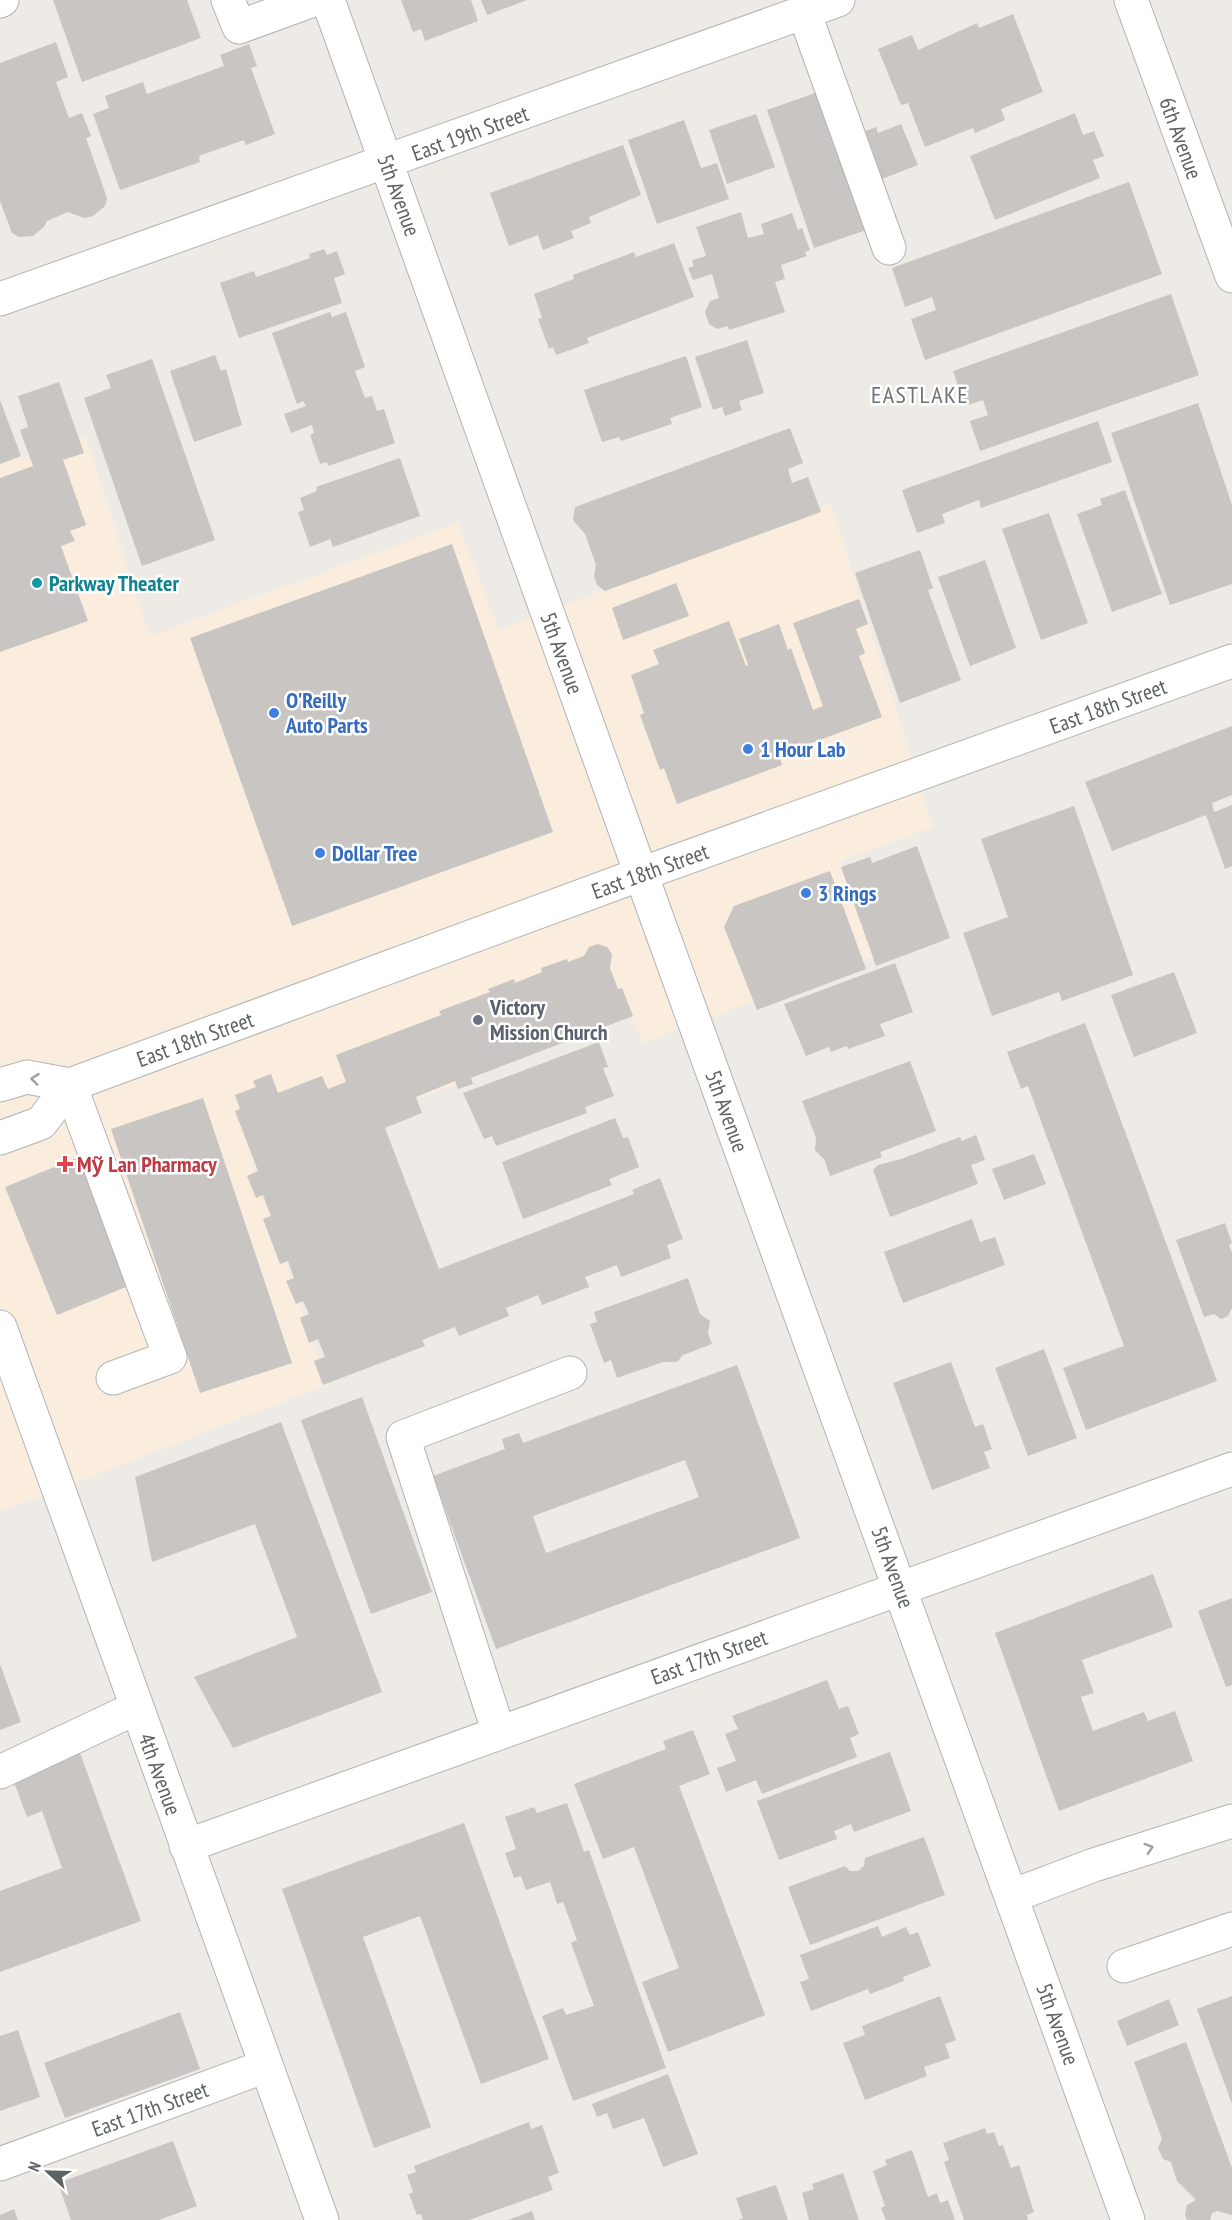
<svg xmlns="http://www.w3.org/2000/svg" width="1232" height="2220" viewBox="0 0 1232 2220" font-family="'PT Sans Narrow',sans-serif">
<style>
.commercial{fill:#faedde}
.building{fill:#c9c5c2;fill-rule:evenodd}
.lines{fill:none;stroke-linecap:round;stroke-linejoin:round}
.minor-casing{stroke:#b1b4b6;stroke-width:35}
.minor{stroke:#fff;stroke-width:33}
.oneway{stroke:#9ea1a2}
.culture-dot{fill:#0f9aa8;stroke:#fff;stroke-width:2}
.shop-dot{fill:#3f7fe0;stroke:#fff;stroke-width:2}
.worship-dot{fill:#6b7280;stroke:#fff;stroke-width:2}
.health-dot{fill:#e0444e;stroke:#fff;stroke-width:2}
.labels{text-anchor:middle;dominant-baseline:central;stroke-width:5;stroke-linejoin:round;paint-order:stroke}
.street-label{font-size:22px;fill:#5d6264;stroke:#fff}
.culture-label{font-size:22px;font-weight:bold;fill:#0d838f;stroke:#fff;text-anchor:start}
.shop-label{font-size:22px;font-weight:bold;fill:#366cbe;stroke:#fff;text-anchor:start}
.worship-label{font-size:22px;font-weight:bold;fill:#5b616d;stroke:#fff;text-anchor:start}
.health-label{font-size:22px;font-weight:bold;fill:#be3a42;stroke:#fff;text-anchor:start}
.neighbourhood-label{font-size:24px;letter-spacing:1.5px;fill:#6e7476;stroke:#fff}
</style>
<rect width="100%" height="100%" fill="#eeeae6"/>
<!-- commercial -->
<path class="commercial" d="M85 436 150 636 458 523 499 630 831 504 933 827 841 861 875 956 642 1043 631 1016 252 1164 327 1385 0 1512V465Z"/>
<!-- building -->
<path class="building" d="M53 0H187L201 38 82 82Z
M401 0H471L478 21 425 41 421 29 413 32Z
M481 0H527L487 15Z
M1013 14 1043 92 1001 109 1005 120 975 133 973 128 925 147 908 103 901 105 878 49 912 35 918 50 977 23 979 28Z
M56 42 68 77 56 82 69 118 82 113 91 136 86 138 107 198 105 206 93 216 84 218 68 212 47 221 44 227 33 236 19 237 12 233 0 201V63Z
M249 44 257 66 251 68 275 134 246 145 244 140 199 156 200 162 120 190 93 114 109 108 105 96 143 82 147 94 224 66 220 55Z
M821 91 869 229 814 248 767 110Z
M1075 113 1083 135 1094 131 1104 156 1093 160 1100 178 995 220 970 156Z
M756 114 775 167 727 184 709 130Z
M684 120 701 168 717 163 729 199 657 224 628 140Z
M901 124 918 165 874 182 855 135 876 127 878 133Z
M623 145 641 195 589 217 591 223 571 231 574 238 543 250 538 235 509 246 490 193Z
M1129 182 1162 274 925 360 911 319 936 310 932 297 905 307 892 268Z
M741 212 748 238 764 234 761 224 792 213 798 230 802 228 810 250 805 252 807 256 781 265 785 279 775 282 785 312 729 330 728 326 717 329 709 324 705 312 710 301 719 298 712 274 693 280 688 268 694 266 692 260 706 256 696 227Z
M674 243 694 297 587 338 589 343 556 355 553 347 549 349 538 319 542 318 534 294 574 279 573 275 634 252 636 257Z
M324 249 327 255 337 251 345 274 334 278 342 303 239 338 220 283 254 271 256 277 310 258 309 254Z
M1171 294 1199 375 980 451 970 421 988 415 983 400 965 406 953 371Z
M330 312 332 317 346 312 365 367 355 371 365 398 372 396 377 411 384 409 395 443 328 466 327 462 320 464 310 435 314 433 312 425 291 433 284 414 306 406 303 401 297 404 272 333Z
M747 340 764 393 739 401 742 410 725 416 722 407 713 410 695 357Z
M215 355 221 371 226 369 242 425 194 442 170 371Z
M686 356 702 407 670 418 672 424 621 441 619 437 602 442 584 390Z
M152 359 215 540 142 566 84 398 111 388 106 375Z
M59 382 84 453 63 460 86 525 70 531 75 541 61 546 88 621 0 652V478L33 466 20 430 28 427 18 396Z
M0 400 21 456 0 464Z
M1198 403 1232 505V584L1170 605 1111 433Z
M1098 421 1112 462 981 508 979 500 942 514 945 523 917 533 902 490Z
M790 428 803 463 788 469 792 483 808 477 821 512 605 591 597 585 594 576 596 565 585 534 573 520 575 507Z
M400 458 420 516 333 547 330 539 310 547 298 512 304 510 300 498 317 491 316 487Z
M1125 490 1162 594 1112 612 1077 514 1102 505 1100 499Z
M1049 513 1088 623 1041 640 1002 529Z
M452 544 553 832 292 926 190 638Z
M920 550 933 588 928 590 961 680 900 703 855 573Z
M985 560 1016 648 970 666 938 577Z
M676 583 689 616 623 640 612 608Z
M859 599 868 624 856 629 865 653 859 656 882 717 779 755 782 765 677 804 664 768 660 770 640 715 644 713 631 675 659 664 653 650 729 621 746 666 748 665 739 639 779 624 788 650 791 648 813 710 823 706 793 623Z
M1232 726V795L1212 803 1214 812 1232 805V866L1225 869 1206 815 1112 851 1085 782Z
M1074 806 1133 975 1062 1001 1059 992 992 1016 963 933 1008 917 981 839Z
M917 846 950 938 876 966 841 867 870 857 872 863Z
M830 871 866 969 757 1010 724 927 734 906Z
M598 944 607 947 612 954 610 968 618 989 622 988 633 1016 471 1078 473 1084 458 1089 455 1081 416 1097 422 1113 385 1128 439 1269 634 1194 632 1190 660 1178 683 1239 667 1245 671 1258 621 1277 617 1265 585 1277 589 1287 542 1305 538 1295 506 1308 509 1316 459 1336 455 1327 422 1340 425 1346 323 1385 314 1361 325 1357 318 1339 309 1343 300 1318 309 1314 303 1301 296 1304 286 1281 294 1278 288 1261 280 1264 263 1219 271 1216 263 1195 256 1198 247 1176 258 1171 235 1111 240 1109 235 1095 256 1087 253 1081 271 1074 278 1093 322 1076 328 1089 346 1082 336 1055 441 1015 439 1011 490 992 488 989 514 979 515 983 542 972 541 968 567 959 568 962 584 956 589 947Z
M895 963 913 1012 880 1024 885 1036 848 1049 847 1046 831 1052 829 1047 806 1056 784 1004Z
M1174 972 1197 1033 1134 1057 1111 995Z
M1085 1023 1217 1381 1086 1430 1063 1368 1124 1346 1028 1086 1021 1089 1007 1052Z
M599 1042 608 1067 603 1068 614 1096 585 1107 587 1113 496 1146 492 1136 484 1139 463 1093Z
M910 1061 936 1131 880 1152 882 1157 830 1176 824 1159 815 1150 816 1138 802 1101Z
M203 1098 292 1363 200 1393 111 1129Z
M615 1118 623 1138 628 1137 639 1167 609 1179 612 1185 523 1219 502 1162Z
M976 1135 985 1160 971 1165 978 1184 890 1217 873 1170 878 1165 901 1159 960 1137 962 1141Z
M1034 1154 1046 1184 1004 1200 992 1169Z
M79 1157 131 1285 57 1315 5 1187Z
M972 1219 980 1242 995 1237 1005 1265 903 1303 884 1252Z
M1225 1223 1232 1243 1229 1245 1232 1253V1308L1228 1316 1221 1319 1214 1314 1204 1317 1176 1240Z
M688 1278 700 1314 710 1321 708 1333 712 1344 683 1355 677 1362H663L617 1378 611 1360 604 1363 590 1324 597 1322 594 1312Z
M1044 1349 1077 1438 1028 1456 995 1368Z
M951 1362 975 1427 983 1424 992 1449 984 1452 990 1468 932 1490 893 1383Z
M737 1365 800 1538 496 1649 433 1476 505 1449 502 1439 519 1433 523 1443ZM685 1460 699 1497 546 1553 533 1516Z
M362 1397 432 1592 371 1614 301 1420Z
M281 1422 382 1692 233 1748 194 1677 297 1637 255 1524 152 1562 135 1477Z
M1153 1574 1173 1627 1082 1660 1094 1693 1081 1697 1093 1731 1144 1712 1148 1721 1175 1711 1193 1761 1059 1811 995 1633Z
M1232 1598V1685L1226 1687 1198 1611Z
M0 1664 21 1722 0 1730Z
M827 1680 839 1709 848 1706 859 1734 850 1738 857 1757 762 1794 756 1780 726 1792 717 1768 736 1761 725 1734 738 1729 732 1716Z
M693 1730 710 1774 679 1786 765 2015 668 2052 642 1982 679 1968 634 1847 603 1859 574 1784 666 1749 663 1741Z
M890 1752 911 1811 854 1832 851 1824 834 1831 837 1839 779 1860 757 1801Z
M80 1753 141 1921 0 1972V1891L62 1868 42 1811 27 1817 12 1777Z
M567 1803 584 1852 589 1850 666 2068 573 2101 542 2016 563 2008 566 2015 594 2006 571 1943 577 1940 563 1902 557 1904 550 1882 526 1890 521 1876 514 1878 505 1853 516 1849 505 1817 534 1807 537 1813Z
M464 1823 549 2059 481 2084 420 1916 363 1937 431 2127 374 2148 282 1889Z
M924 1837 945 1895 810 1945 788 1887 845 1866 850 1871H858L864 1866 865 1858Z
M878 1926 882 1937 906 1927 910 1935 918 1932 931 1966 903 1977 904 1981 870 1994 868 1989 811 2011 800 1982 809 1979 800 1955Z
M940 1996 956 2040 945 2044 950 2058 924 2067 927 2076 865 2100 843 2043 865 2035 862 2026Z
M1232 1996V2104L1197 2009Z
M1169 1999 1179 2025 1127 2046 1117 2021Z
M180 2012 200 2069 65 2118 44 2063Z
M18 2030 40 2097 0 2111V2036Z
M1186 2042 1232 2168V2215L1217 2211 1212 2213 1210 2220H1187L1185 2215 1187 2205 1196 2200 1177 2181 1171 2162 1163 2159 1158 2148 1162 2139 1134 2062Z
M668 2074 698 2154 663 2167 644 2118 613 2129 607 2113 597 2117 592 2104Z
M529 2122 531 2129 542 2125 559 2173 548 2177 553 2190 469 2220H423L421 2214 417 2215 409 2194 413 2192 407 2175 416 2172 414 2166Z
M985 2128 987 2134 994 2132 999 2146 1003 2145 1011 2168 1019 2165 1034 2212 1027 2215 1028 2220H964L944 2162 949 2160 943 2143Z
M173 2141 197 2206 159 2220H71L58 2183Z
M912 2150 928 2197 937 2193 940 2203 948 2200 955 2220H886L881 2208 885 2206 873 2171 887 2165 885 2160Z
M843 2173 859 2220H809L802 2193 814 2189 812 2184Z
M776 2185 788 2220H738L743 2218 736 2198Z
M14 2209 18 2220H0V2215Z
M532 2211 535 2220H508Z"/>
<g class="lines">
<defs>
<path id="minor" d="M228 0 239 27 313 0
M328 0 641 874 1128 2220
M1131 0 1232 276
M0 1 2 0
M804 12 889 248
M0 299 838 0
M0 1085 27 1077 70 1085 641 874 1232 661
M70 1085 170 1357 113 1378
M0 1138 41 1123 70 1085
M0 1327 322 2220
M499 1733 403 1437 570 1373
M0 1772 136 1708
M186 1846 1232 1469
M1012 1896 1094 1865 1232 1821
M1124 1966 1232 1929
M0 2164 266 2066"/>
</defs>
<!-- minor casing -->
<use href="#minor" class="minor-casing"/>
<!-- minor -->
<use href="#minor" class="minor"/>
</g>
<!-- one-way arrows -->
<defs><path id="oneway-chevron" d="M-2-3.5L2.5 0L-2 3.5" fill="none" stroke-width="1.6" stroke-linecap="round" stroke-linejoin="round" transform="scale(1.5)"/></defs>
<g class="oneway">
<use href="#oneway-chevron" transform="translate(35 1079) rotate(-173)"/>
<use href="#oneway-chevron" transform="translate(1149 1848) rotate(-18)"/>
</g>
<!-- markers -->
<circle class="culture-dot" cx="37" cy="583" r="6"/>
<g class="shop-dot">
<circle cx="274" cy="713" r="6"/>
<circle cx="748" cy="749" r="6"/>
<circle cx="320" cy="853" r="6"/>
<circle cx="806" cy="893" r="6"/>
</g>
<circle class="worship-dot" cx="478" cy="1020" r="6"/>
<path class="health-dot" d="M62 1155h6v6h6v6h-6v6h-6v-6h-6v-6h6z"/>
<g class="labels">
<!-- street labels -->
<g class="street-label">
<text transform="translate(470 133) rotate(-20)">East 19th Street</text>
<text transform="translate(1181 138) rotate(70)">6th Avenue</text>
<text transform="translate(399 195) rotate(70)">5th Avenue</text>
<text transform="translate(562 653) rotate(70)">5th Avenue</text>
<text transform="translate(1108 706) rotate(-20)">East 18th Street</text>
<text transform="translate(650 871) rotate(-20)">East 18th Street</text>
<text transform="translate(195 1039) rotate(-20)">East 18th Street</text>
<text transform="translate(727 1111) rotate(70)">5th Avenue</text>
<text transform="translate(893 1567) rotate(70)">5th Avenue</text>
<text transform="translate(709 1657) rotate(-20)">East 17th Street</text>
<text transform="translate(160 1774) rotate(70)">4th Avenue</text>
<text transform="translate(1058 2024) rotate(70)">5th Avenue</text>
<text transform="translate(150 2109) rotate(-20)">East 17th Street</text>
</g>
<!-- culture labels -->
<g class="culture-label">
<text x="49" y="583">Parkway Theater</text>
</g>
<!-- shop labels -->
<g class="shop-label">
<text x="286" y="700">O'Reilly<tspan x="286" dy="25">Auto Parts</tspan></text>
<text x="760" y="749">1 Hour Lab</text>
<text x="332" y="853">Dollar Tree</text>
<text x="818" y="893">3 Rings</text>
</g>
<!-- worship labels -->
<g class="worship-label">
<text x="490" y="1007">Victory<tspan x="490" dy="25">Mission Church</tspan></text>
</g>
<!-- health labels -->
<g class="health-label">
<text x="77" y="1164">Mỹ Lan Pharmacy</text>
</g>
<!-- neighbourhood labels -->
<g class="neighbourhood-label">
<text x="920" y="394">EASTLAKE</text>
</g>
</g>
<!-- north arrow -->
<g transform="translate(48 2172) rotate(292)" stroke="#ffffff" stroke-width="4.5" paint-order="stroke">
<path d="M0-4.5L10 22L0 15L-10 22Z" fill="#5d6264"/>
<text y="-9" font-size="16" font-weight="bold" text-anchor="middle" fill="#5d6264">N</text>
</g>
</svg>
